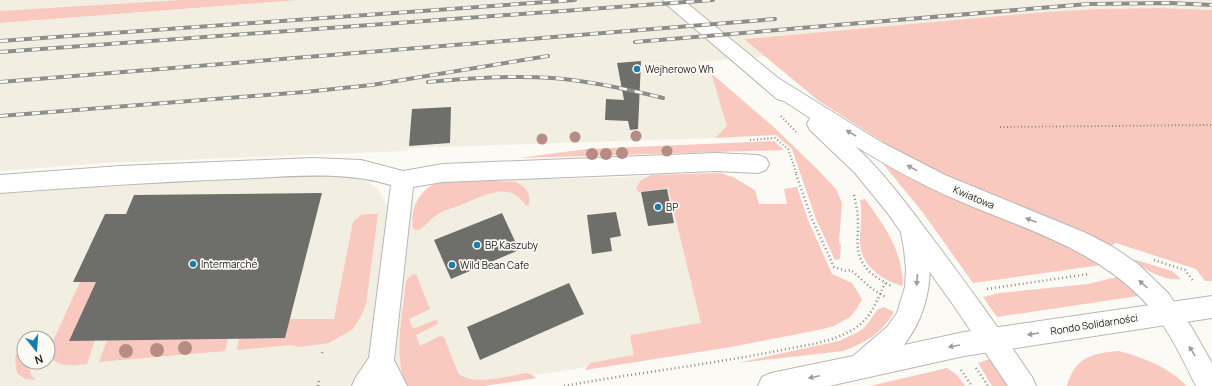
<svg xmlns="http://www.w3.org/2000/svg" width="1212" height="386" viewBox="0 0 1212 386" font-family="Manrope,sans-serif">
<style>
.built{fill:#f2eee2;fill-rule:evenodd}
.green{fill:#f9c8be}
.building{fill:#6e6f6b}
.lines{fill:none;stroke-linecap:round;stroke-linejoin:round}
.minor-casing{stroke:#b9b7b3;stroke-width:2}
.major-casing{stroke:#b9b7b3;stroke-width:2}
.path-far1{stroke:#8c8b88;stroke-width:2;stroke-dasharray:1 2.5;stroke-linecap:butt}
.path{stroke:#8c8b88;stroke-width:2.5;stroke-dasharray:1 3;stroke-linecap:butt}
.minor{fill:#fff;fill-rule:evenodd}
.major{fill:#fff;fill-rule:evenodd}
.rail-casing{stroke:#8d8d89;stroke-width:4}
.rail{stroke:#fbfaf5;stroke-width:2.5;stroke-dasharray:8;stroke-linecap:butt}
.tree{fill:#b58d84}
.oneway{fill:#9d9d9c}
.poi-dot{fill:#167ea8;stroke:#fbfaf5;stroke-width:1.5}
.labels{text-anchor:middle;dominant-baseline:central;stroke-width:3.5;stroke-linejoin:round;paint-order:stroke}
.poi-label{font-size:10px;fill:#252523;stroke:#fbfaf5;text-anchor:start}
.street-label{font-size:10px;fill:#252523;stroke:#fbfaf5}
</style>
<rect width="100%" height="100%" fill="#fbfaf5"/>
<!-- built -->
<path class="built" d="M0 0H266L0 17Z
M300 0H1212V10L1159 8 1098 9 744 39 765 56 699 62 711 73 728 126 715 138 408 148 407 151 107 163 0 171V23Z
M321 175 348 177 366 181 378 189 386 204 416 202 425 191 439 182 462 180 606 178 665 175 707 348 467 386H0V192L98 185ZM24 338H48V362H24Z"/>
<!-- green -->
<path class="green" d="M182 0H300L0 23V11Z
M1159 8 1212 10V281H1205L1196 269 1116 243 1110 246 1066 224 950 178 896 150 819 101 744 39 1047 12 1098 9Z
M711 73 777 130 817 169 836 189 842 203 839 243 841 244 840 259 835 260 816 219 792 149 776 135 715 138 727 126Z
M774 141 784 150 519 158 587 149Z
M880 160 947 196 1046 236 1101 265 973 283 924 214Z
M720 173 733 177 755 190 759 204H787L784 189 797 187 808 220 832 274 852 283 862 299 858 307 850 317 834 326 823 329 731 347 585 370 590 363 634 355 630 337 631 335 701 323 668 188 639 192 636 189 640 181 651 175Z
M462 180 516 182C526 187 531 193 529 205L526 206C510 180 485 195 463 204 454 208 443 210 435 216 429 220 423 230 416 230L413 228C410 209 420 188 439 182 446 180 455 181 462 180Z
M865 199C885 227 902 249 903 286 881 280 860 265 860 241 860 227 863 214 860 200Z
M368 214H378L366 304 362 314 353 329 329 343 299 347 290 345 237 350 239 338 289 319H334L353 222 361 215Z
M1130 260H1136L1172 271 1181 279C1162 281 1146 269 1130 260Z
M415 274 417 276 430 309 409 319 413 329 435 320 437 321 438 324 416 335 420 346 440 336 444 337 458 373C470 386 507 377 526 373L530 374 537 378 484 386H406C393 354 403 314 406 281L411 275Z
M1117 277 1138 295V296L997 317 983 297 1000 293 1088 284Z
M80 282H96L70 340H95L87 364C74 365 63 368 52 359L50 350 53 341Z
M884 307 894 312C882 333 865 343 843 351L737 363 839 341 858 332 865 327 878 309Z
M21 339H24V362H29L31 375 36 380 25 379 17 373 15 359Z
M228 339 225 351 99 362 107 340Z
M1119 351C1145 358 1168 367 1187 386H1067C1075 357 1092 353 1119 351Z
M990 359 1009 386H992L978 363Z
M947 368 957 375 965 386H870Z"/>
<!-- building -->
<path class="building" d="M641 61 638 129 630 130 628 121 605 120 606 99 624 100 617 63Z
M451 107 450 143 409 146 412 109Z
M667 189 674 223 648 226 641 192Z
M322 193 285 338 69 341 96 282H73L105 214H126L134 195Z
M616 212 621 236 610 238 612 251 592 254 587 215Z
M502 213 519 250 451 279 434 240Z
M569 283 584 314 480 360 467 327Z"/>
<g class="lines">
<defs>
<path id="minor" d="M663 0H683L778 78 881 142 945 175 1086 233 1113 247 1138 264 1168 293 1192 328 1212 363V386H1196C1181 356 1166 323 1142 299 1092 247 1021 228 957 200 921 185 888 166 855 146 885 174 909 207 933 239 967 284 1000 330 1032 377L1036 386H1008L954 306 886 211 855 173 810 130 807 124 810 118 784 101 777 99 666 4Z
M716 153 758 155 766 158 769 164 766 170 758 173 716 171 443 182 413 187 394 360 407 386H352L356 377 369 358 391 185C341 170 287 177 235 179 157 182 78 187 0 193V175L120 166 312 158 361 160 403 171 443 164Z"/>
<path id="major" d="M911 218 919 221C938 261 931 310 904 345L964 332 1212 296V318L964 356 829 386H758L762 377 771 373 853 356 887 327 897 313 905 287 906 269 904 249 900 228 903 221Z"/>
</defs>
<!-- minor casing -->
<use href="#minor" class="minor-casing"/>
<!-- major casing -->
<use href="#major" class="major-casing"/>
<!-- path-far1 -->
<path class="path-far1" d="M781 116 796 132
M1000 127 1212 125
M750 140 775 138 788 149 797 175"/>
<!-- path -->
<path class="path" d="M796 174 812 219 834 267 846 271 851 270 871 288 887 298
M854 195C856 204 858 213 858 223 858 238 855 252 864 265 870 275 882 280 891 286
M1154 260 1185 270 1194 282
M987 289 1089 274
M322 353 323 350
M976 368 988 386
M961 370 972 386
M318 386 319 380
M564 386C635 373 706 365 777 351 804 345 835 343 858 326 872 316 878 298 885 283"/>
<!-- minor -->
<use href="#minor" class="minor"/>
<!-- major -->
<use href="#major" class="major"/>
<defs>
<path id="rail" d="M0 41 575 0
M635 42 1088 4 1169 3 1212 5
M0 52 713 0
M0 82 775 19
M428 82C469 78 511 75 552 78 590 81 627 89 663 98
M0 116 305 92 372 85 548 56"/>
</defs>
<!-- rail casing -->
<use href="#rail" class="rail-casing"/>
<!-- rail -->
<use href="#rail" class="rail"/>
</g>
<!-- trees -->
<g class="tree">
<circle cx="636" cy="136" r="5.5"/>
<circle cx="575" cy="137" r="5.5"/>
<circle cx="542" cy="139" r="5.5"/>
<circle cx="667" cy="151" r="5.5"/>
<circle cx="622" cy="153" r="6"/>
<circle cx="592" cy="154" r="6"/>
<circle cx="606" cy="154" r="6"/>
<circle cx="185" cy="348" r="7"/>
<circle cx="157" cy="350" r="7"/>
<circle cx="126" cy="351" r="7"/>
</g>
<!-- one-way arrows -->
<defs><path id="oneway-solid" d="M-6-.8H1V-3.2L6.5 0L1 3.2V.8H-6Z"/></defs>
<g class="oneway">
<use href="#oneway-solid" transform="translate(851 133) rotate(-149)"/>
<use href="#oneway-solid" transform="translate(912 168) rotate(-151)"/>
<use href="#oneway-solid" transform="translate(1031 220) rotate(-159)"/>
<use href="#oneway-solid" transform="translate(917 280) rotate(94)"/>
<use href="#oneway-solid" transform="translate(1143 284) rotate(-138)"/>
<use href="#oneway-solid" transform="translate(1033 334) rotate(171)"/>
<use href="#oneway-solid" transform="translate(954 346) rotate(170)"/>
<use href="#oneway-solid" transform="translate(1192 351) rotate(-121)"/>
<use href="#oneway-solid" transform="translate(814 377) rotate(168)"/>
</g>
<!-- markers -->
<g class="poi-dot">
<circle cx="637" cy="69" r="4"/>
<circle cx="658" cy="207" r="4"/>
<circle cx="477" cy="245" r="4"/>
<circle cx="193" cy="264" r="4"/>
<circle cx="452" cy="265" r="4"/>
</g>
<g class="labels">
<!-- poi labels -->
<g class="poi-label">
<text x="645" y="69">Wejherowo Wh</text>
<text x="666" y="207">BP</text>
<text x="485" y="245">BP Kaszuby</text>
<text x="201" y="264">Intermarché</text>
<text x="460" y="265">Wild Bean Cafe</text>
</g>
<!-- street labels -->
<g class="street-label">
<text transform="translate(974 197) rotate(23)">Kwiatowa</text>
<text transform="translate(1094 324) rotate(-9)">Rondo Solidarności</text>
</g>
</g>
<!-- north arrow -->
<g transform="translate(36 350) rotate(163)"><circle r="19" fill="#fbfaf5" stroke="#a5a5a1"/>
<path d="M0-3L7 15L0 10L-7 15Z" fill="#167ea8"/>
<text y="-6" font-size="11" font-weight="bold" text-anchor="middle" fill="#252523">N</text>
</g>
</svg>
